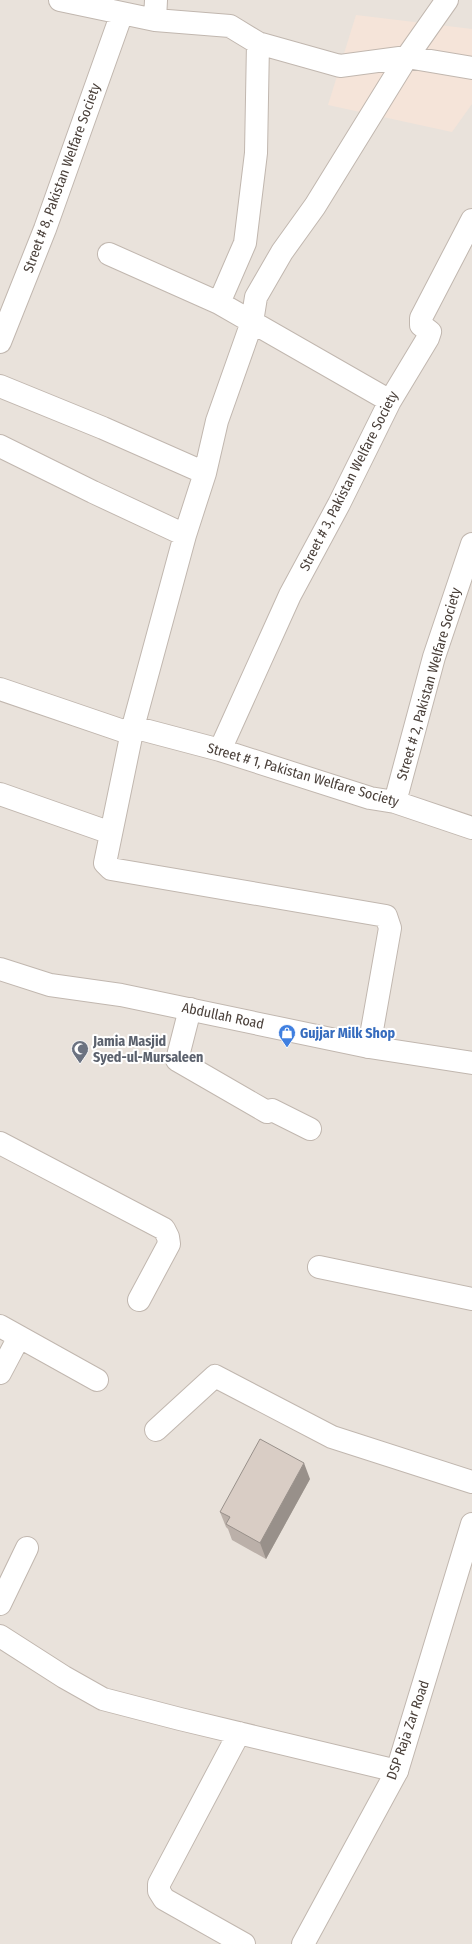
<svg xmlns="http://www.w3.org/2000/svg" width="472" height="1944" viewBox="0 0 472 1944" font-family="'Fira Sans Condensed',sans-serif">
<style>
.residential{fill:#e9e2db}
.commercial{fill:#f5e4d9}
.lines{fill:none;stroke-linecap:round;stroke-linejoin:round}
.minor-casing{stroke:#c1b7af;stroke-width:24}
.tertiary-casing{stroke:#c1b7af;stroke-width:24}
.minor{stroke:#fff;stroke-width:22}
.tertiary{stroke:#fff;stroke-width:22}
.wall{fill:#bbb0a9}
.shaded-wall{fill:#98908a}
.building{fill:#d9cdc5;stroke:#98908a}
.labels{text-anchor:middle;dominant-baseline:central;stroke-width:4;stroke-linejoin:round;paint-order:stroke}
.street-label{font-size:14px;fill:#4a403a;stroke:#fff}
.shop-label{font-size:14px;font-weight:bold;fill:#366cbe;stroke:#fff;text-anchor:start}
.worship-label{font-size:14px;font-weight:bold;fill:#5b616d;stroke:#fff;text-anchor:start}
</style>
<rect width="100%" height="100%" fill="#f5f1ec"/>
<!-- residential -->
<path class="residential" d="M0 0H472V1944H0Z"/>
<!-- commercial -->
<path class="commercial" d="M356 15 472 29V104L452 132 328 105Z"/>
<g class="lines">
<defs>
<path id="minor" d="M60 0 155 20 230 26 258 43 340 66 407 57 472 68
M155 20 156 0
M258 43 256 153 245 243 219 303 390 401
M109 254 219 303
M0 342 45 229 122 13
M0 386 103 428 205 473
M0 446 93 492 185 535
M0 689 132 734
M133 727 220 750 370 798 395 802 472 828
M220 750 290 595 339 504 390 401 428 338 430 332 421 325V318L472 220
M0 794 111 833
M395 802 434 657 472 544
M190 1009 177 1060 267 1112 272 1110 310 1129
M369 1047 390 928 386 916 111 869 105 863 133 727 185 535 205 473 217 421 252 322 256 297 282 252 315 206 407 57 447 0
M0 1143 164 1229 168 1237 169 1244 139 1300
M319 1267 472 1299
M0 1326 97 1380
M0 1373 19 1337
M156 1430 215 1376 332 1437 472 1482
M0 1604 27 1548
M0 1636 64 1677 103 1699 180 1719 397 1771
M239 1733 159 1884V1891L164 1899 244 1944"/>
<path id="tertiary" d="M0 969 50 985 121 995 369 1047 472 1063
M303 1944 397 1771 472 1524"/>
</defs>
<!-- minor casing -->
<use href="#minor" class="minor-casing"/>
<!-- tertiary casing -->
<use href="#tertiary" class="tertiary-casing"/>
<!-- minor -->
<use href="#minor" class="minor"/>
<!-- tertiary -->
<use href="#tertiary" class="tertiary"/>
</g>
<!-- wall -->
<path class="wall" d="M310 1479 266 1559 232 1540 228 1529 226 1527 220 1512Z"/>
<!-- shaded-wall -->
<path class="shaded-wall" d="M304 1463 310 1479 266 1559 260 1543Z"/>
<!-- building -->
<path class="building" d="M260 1439 304 1463 260 1543 226 1524 230 1517 220 1512Z"/>
<!-- icons -->
<defs>
<symbol id="shop-pin" viewBox="-11 -11 22 30"><path d="M0 17L-7.5 6A9.5 9.5 0 1 1 7.5 6Z" fill="#3f7fe0" stroke="#fff"/><path d="M-5-2.5h2.3a2.7 3.5 0 0 1 5.4 0H5L5.5 6h-11ZM-1.5-2.5h3a1.5 2.3 0 0 0-3 0Z" fill="#fff"/></symbol>
<symbol id="mosque-pin" viewBox="-11 -11 22 30"><path d="M0 17L-7.5 6A9.5 9.5 0 1 1 7.5 6Z" fill="#6b7280" stroke="#fff"/><path d="M3.5-4.9A6 6 0 1 0 3.5 4.9A5 5 0 1 1 3.5-4.9Z" fill="#fff"/></symbol>
</defs>
<g fill-rule="evenodd">
<use href="#shop-pin" x="277" y="1023" width="20" height="27"/>
<use href="#mosque-pin" x="70" y="1039" width="20" height="27"/>
</g>
<g class="labels">
<!-- street labels -->
<g class="street-label">
<text transform="translate(62 178) rotate(-70)">Street # 8, Pakistan Welfare Society</text>
<text transform="translate(349 481) rotate(-63)">Street # 3, Pakistan Welfare Society</text>
<text transform="translate(429 684) rotate(-74)">Street # 2, Pakistan Welfare Society</text>
<text transform="translate(303 775) rotate(16)">Street # 1, Pakistan Welfare Society</text>
<text transform="translate(223 1016) rotate(12)">Abdullah Road</text>
<text transform="translate(408 1730) rotate(-71)">DSP Raja Zar Road</text>
</g>
<!-- shop labels -->
<g class="shop-label">
<text x="300" y="1033">Gujjar Milk Shop</text>
</g>
<!-- worship labels -->
<g class="worship-label">
<text x="93" y="1041">Jamia Masjid<tspan x="93" dy="16">Syed-ul-Mursaleen</tspan></text>
</g>
</g>
</svg>
